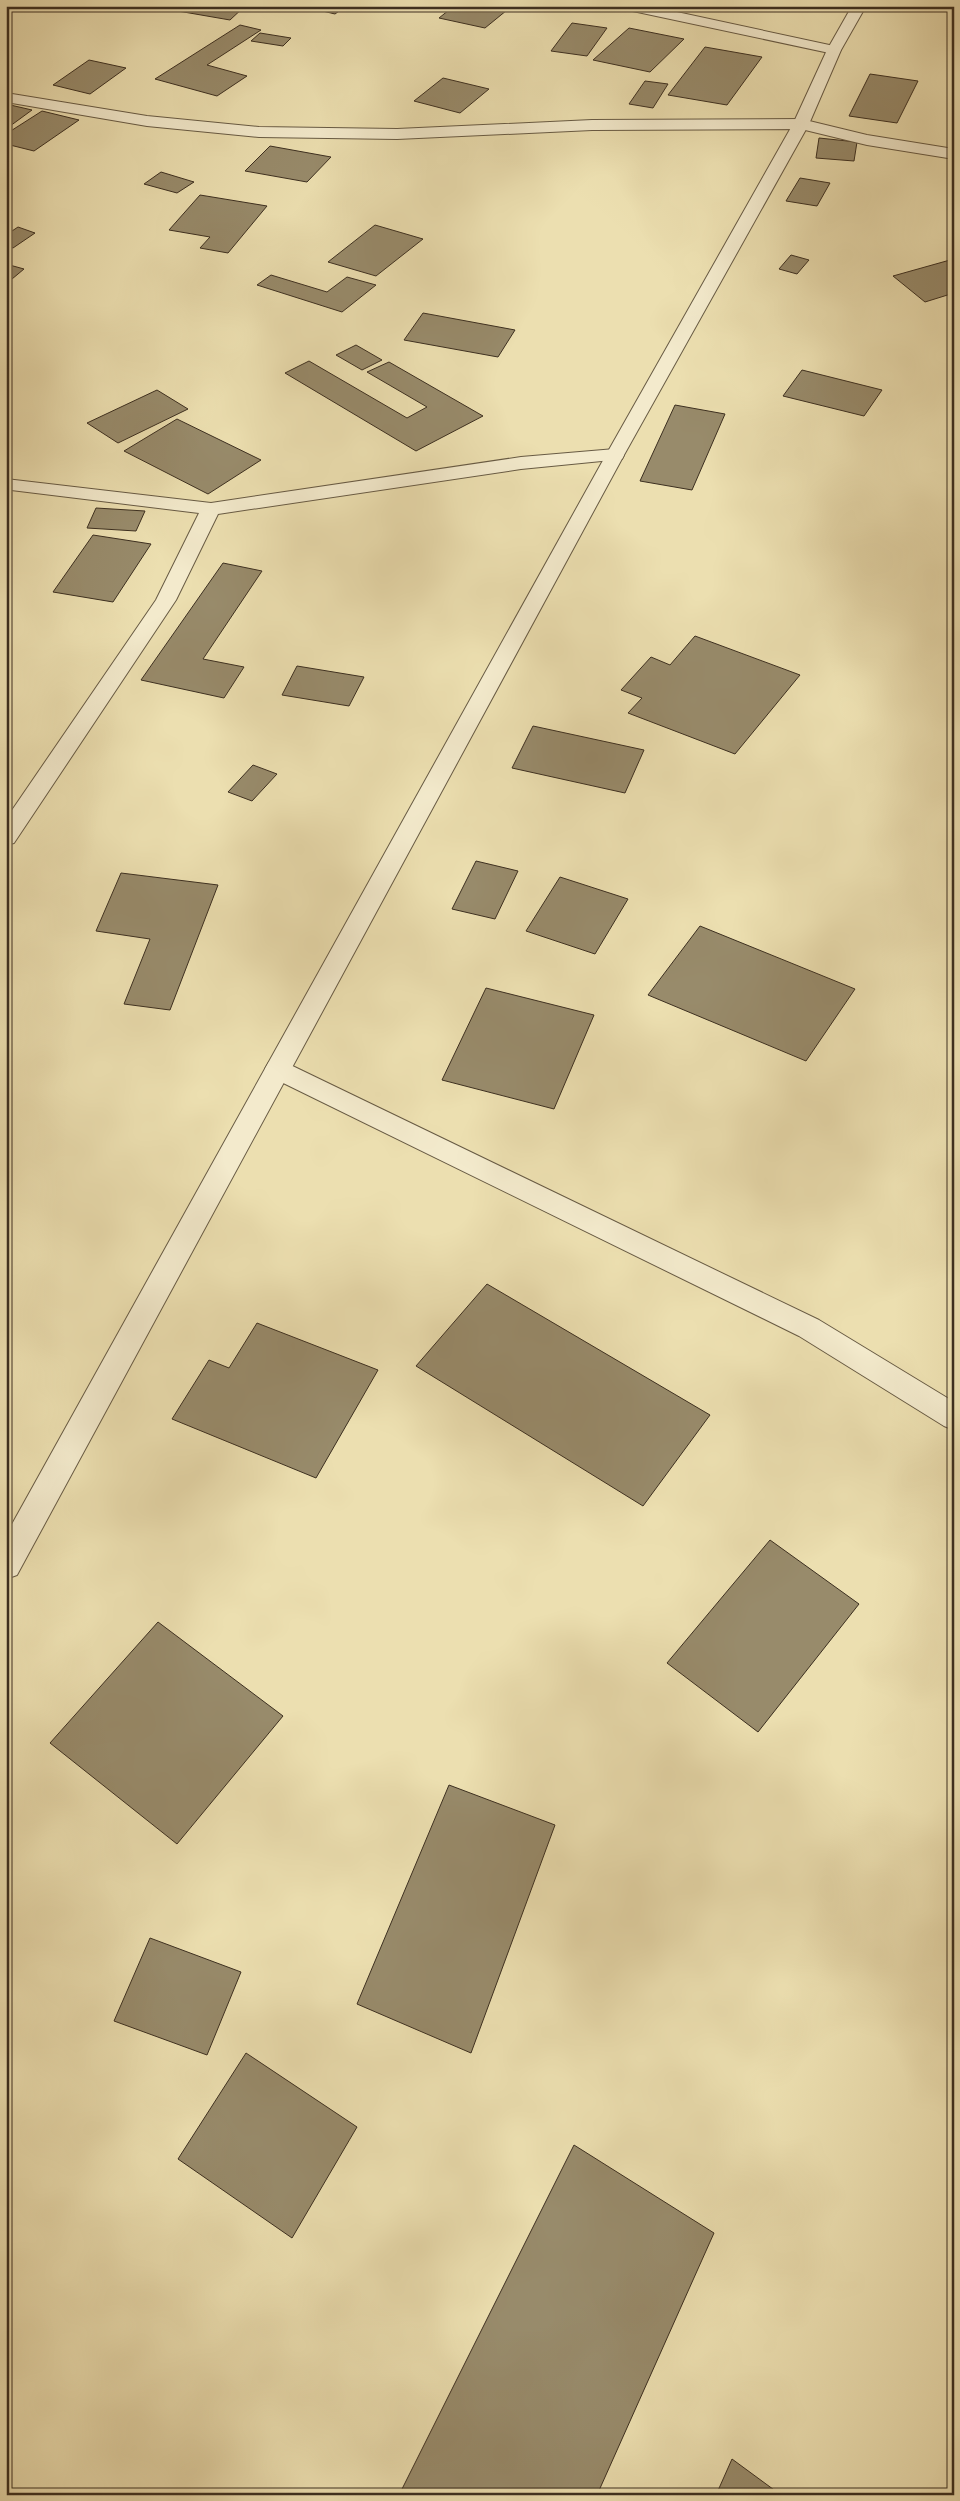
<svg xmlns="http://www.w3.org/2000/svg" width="960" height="2501" viewBox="0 0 960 2501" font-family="'Gentium Book Plus',serif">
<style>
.building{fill:#988b6b;stroke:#3c2f20}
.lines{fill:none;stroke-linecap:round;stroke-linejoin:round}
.minor-casing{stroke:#685b44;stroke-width:2}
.tertiary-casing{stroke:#685b44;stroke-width:2}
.minor{fill:#f3eacc;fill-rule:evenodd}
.tertiary{fill:#f3eacc;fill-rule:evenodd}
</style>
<rect width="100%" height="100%" fill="#ecdfb0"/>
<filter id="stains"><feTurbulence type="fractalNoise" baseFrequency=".004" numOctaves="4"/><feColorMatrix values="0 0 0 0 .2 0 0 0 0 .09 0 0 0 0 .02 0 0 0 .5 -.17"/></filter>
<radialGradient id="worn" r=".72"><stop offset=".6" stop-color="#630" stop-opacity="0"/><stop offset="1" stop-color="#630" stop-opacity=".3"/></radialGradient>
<!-- building -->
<path class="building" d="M149 6H245L230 20Z
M302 6H346L335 14Z
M454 6H512L485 28 439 18Z
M572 23 607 28 587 56 551 51Z
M240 25 261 30 207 65 247 76 217 96 155 79Z
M629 28 684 39 650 72 593 60Z
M260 33 291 38 283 46 251 41Z
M705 47 762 57 727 105 668 95Z
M89 60 126 68 90 94 53 85Z
M870 74 918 81 897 123 849 116Z
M443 78 489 89 460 113 414 101Z
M645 81 668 84 653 108 629 104Z
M6 104 32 110 6 129Z
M42 111 79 120 34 151 6 144V134Z
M819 138 857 142 854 161 816 158Z
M270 146 331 157 307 182 245 171Z
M161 172 194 182 177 193 144 184Z
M800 178 830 183 817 206 786 201Z
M200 195 267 206 228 253 200 248 210 237 169 230Z
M375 225 423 239 376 276 328 262Z
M18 227 35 233 13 248 6 246V235Z
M791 255 809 260 797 274 779 269Z
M950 260 954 263V293L925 302 893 276Z
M6 264 24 269 6 284Z
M271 275 327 292 347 277 376 285 342 312 257 285Z
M423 313 515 330 498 357 404 340Z
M356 345 382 360 362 370 336 355Z
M309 361 407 418 427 407 367 372 389 362 483 416 416 451 285 373Z
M802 370 882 390 864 416 783 396Z
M157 390 188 409 118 443 87 423Z
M675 405 725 414 692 490 640 481Z
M177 419 261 460 208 494 124 451Z
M96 508 145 511 136 531 87 528Z
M93 535 151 544 113 602 53 592Z
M223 563 262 571 203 659 244 667 224 698 141 680Z
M695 636 800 675 735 754 628 713 642 698 621 690 651 657 670 665Z
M297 666 364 677 349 706 282 695Z
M533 726 644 750 625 793 512 768Z
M253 765 277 774 252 801 228 792Z
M476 861 518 871 495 919 452 909Z
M121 873 218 885 170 1010 124 1004 150 939 96 931Z
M560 877 628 899 595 954 526 931Z
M700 926 855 989 806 1061 648 995Z
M486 988 594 1015 554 1109 442 1080Z
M487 1284 710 1415 643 1506 416 1366Z
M257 1323 378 1370 316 1478 172 1419 209 1360 229 1368Z
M770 1540 859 1604 758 1732 667 1663Z
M158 1622 283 1716 177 1844 50 1743Z
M449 1785 555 1825 471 2053 357 2004Z
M150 1938 241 1972 207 2055 114 2021Z
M246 2053 357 2127 292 2238 178 2159Z
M574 2145 714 2233 597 2495H399Z
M732 2459 781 2495H716Z"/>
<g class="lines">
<defs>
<path id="minor" d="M621 6H649L834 46 841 50 834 54 628 10Z
M6 93 147 116 259 127 397 129 592 120 801 119 867 135 954 149V159L867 145 801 129 592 130 397 139 259 137 147 126 6 102Z
M615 449 622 451 624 455 622 459 521 469 218 514 176 600 14 843 6 845V819L156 600 199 513 11 490 6 489V479L211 503 521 457Z
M278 1059 819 1320 954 1402V1430L944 1426 799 1336 269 1076 265 1069 269 1062Z"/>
<path id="tertiary" d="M852 6H866L841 50 809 124 624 455 17 1575 6 1579V1535L606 455 793 124 827 50Z"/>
</defs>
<!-- minor casing -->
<use href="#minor" class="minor-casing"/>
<!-- tertiary casing -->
<use href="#tertiary" class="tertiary-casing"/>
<!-- minor -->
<use href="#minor" class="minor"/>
<!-- tertiary -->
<use href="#tertiary" class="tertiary"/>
</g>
<!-- margin -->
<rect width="960" height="2501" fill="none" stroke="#ecdfb0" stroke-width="25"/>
<rect x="8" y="8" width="945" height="2486" fill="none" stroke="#3c2f20" stroke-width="2.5"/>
<rect x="12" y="12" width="935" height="2476" fill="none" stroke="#3c2f20"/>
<rect width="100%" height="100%" filter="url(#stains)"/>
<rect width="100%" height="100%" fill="url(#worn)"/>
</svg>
